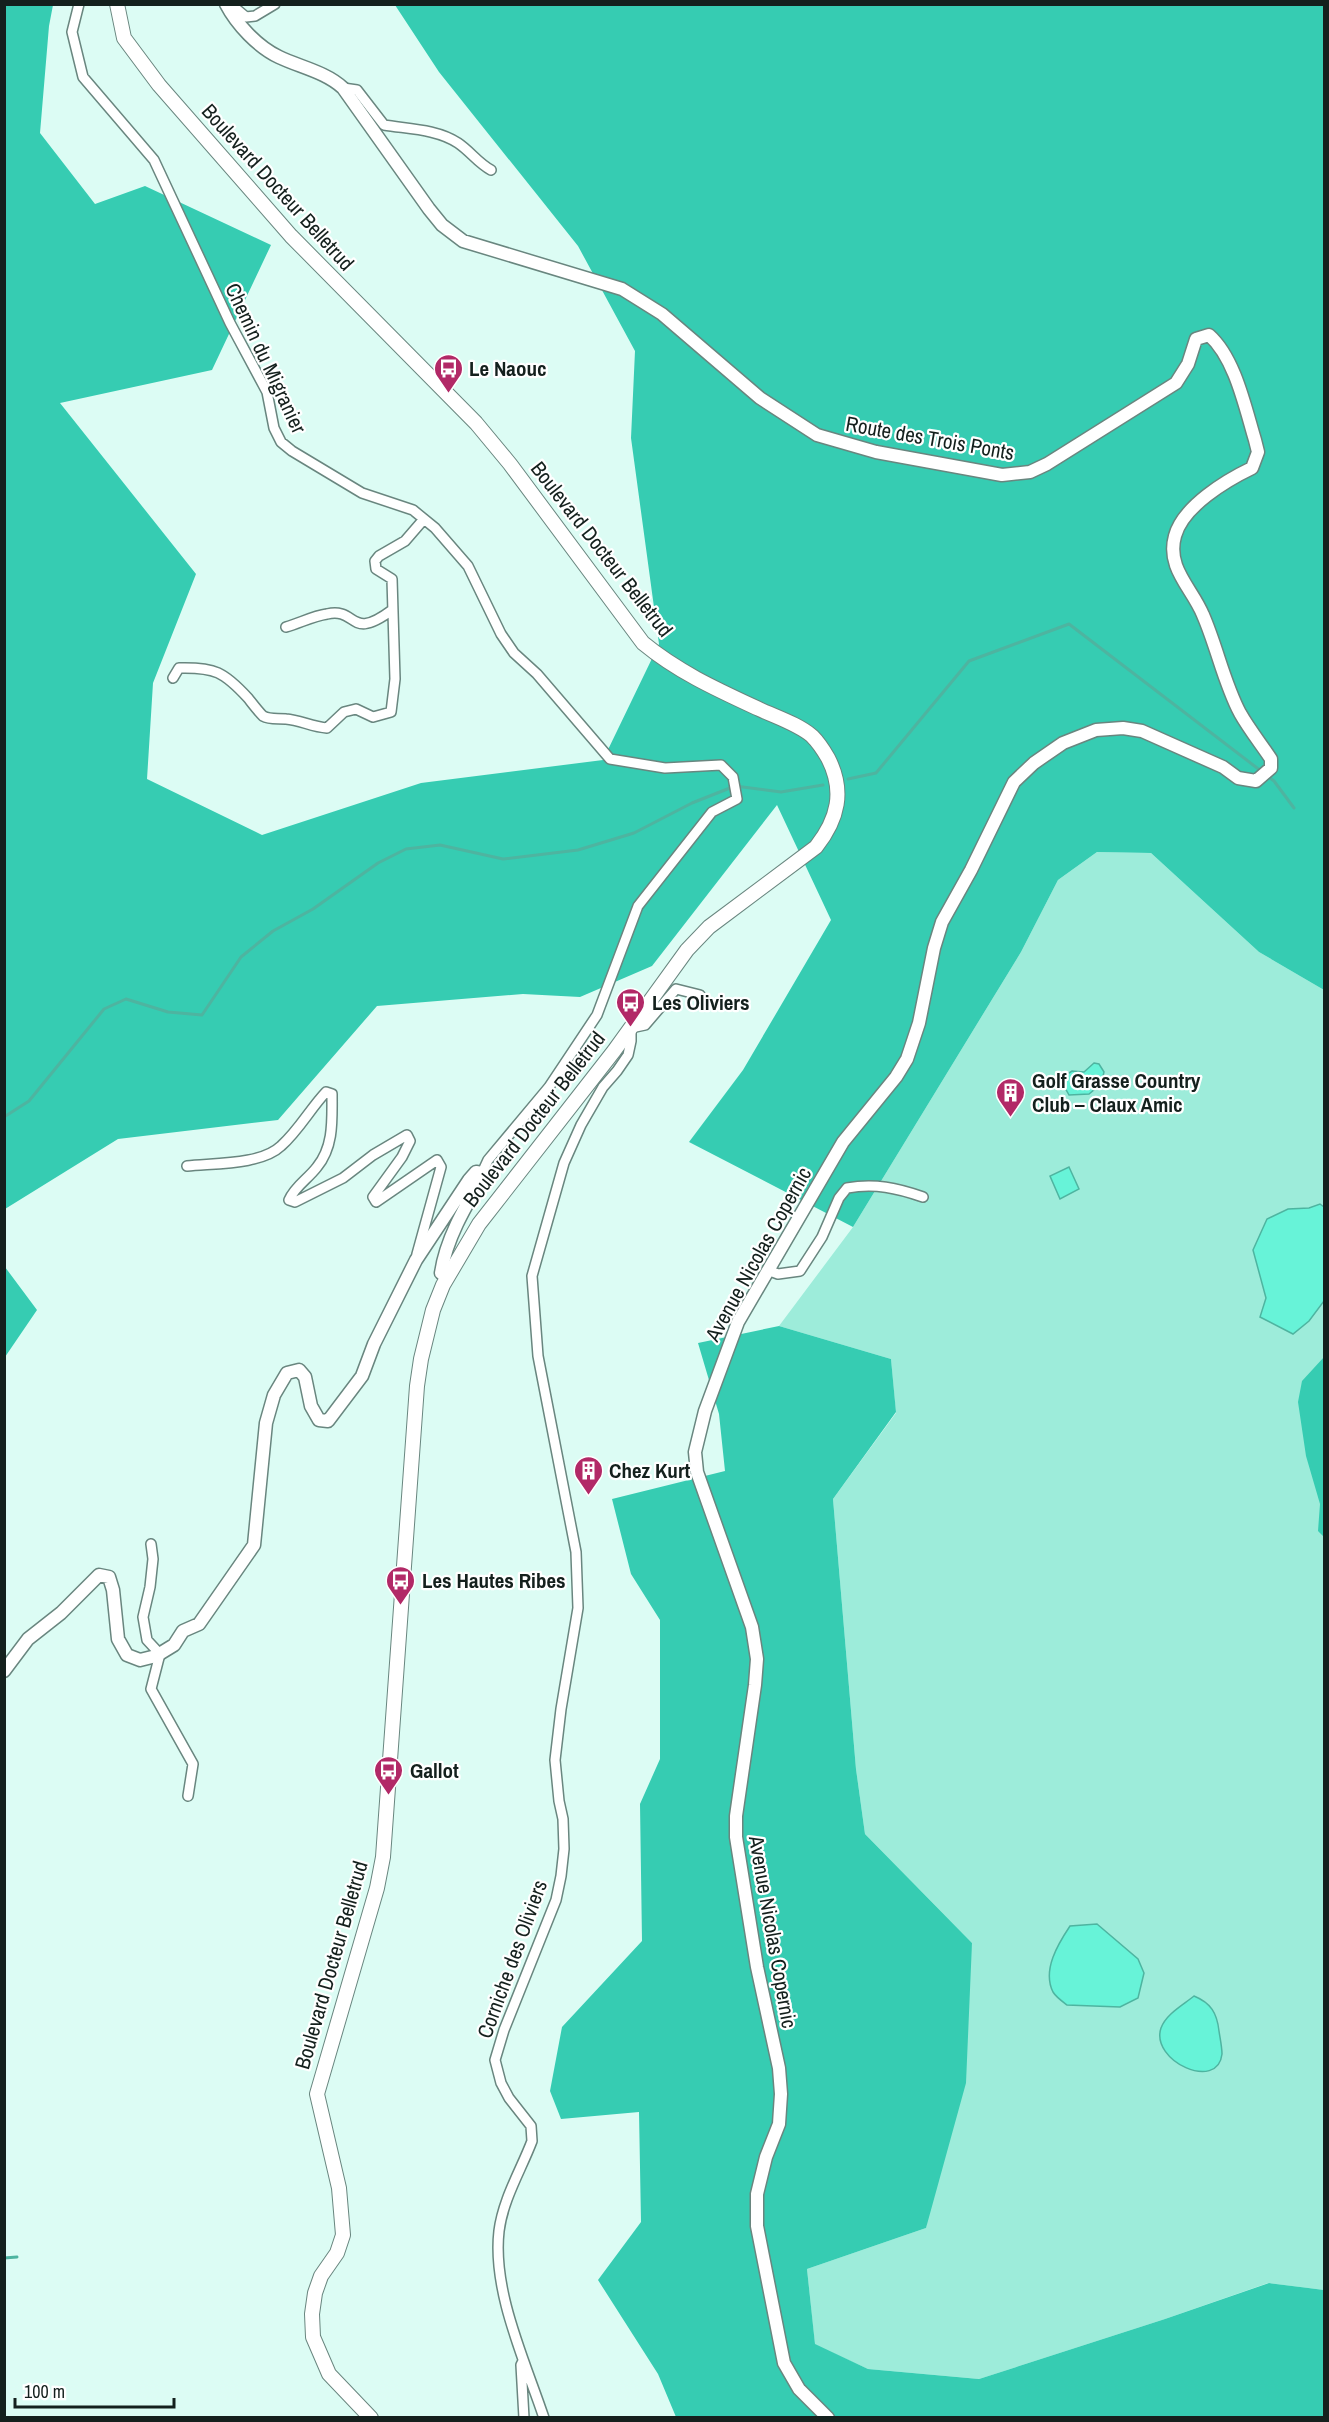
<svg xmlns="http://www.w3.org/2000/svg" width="1329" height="2422" viewBox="0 0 1329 2422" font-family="'Archivo Narrow',sans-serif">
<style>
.green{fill:#9decda}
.forest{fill:#36ccb2}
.water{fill:#67f3d8;stroke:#4eb4a0;stroke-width:1.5}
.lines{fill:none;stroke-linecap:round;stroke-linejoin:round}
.stream{stroke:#4eb4a0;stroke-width:3}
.minor-casing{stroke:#69867f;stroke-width:12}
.tertiary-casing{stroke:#69867f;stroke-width:15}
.secondary-casing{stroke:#69867f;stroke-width:16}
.minor{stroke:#fff;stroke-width:9}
.tertiary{stroke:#fff;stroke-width:12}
.secondary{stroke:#fff;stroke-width:14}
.labels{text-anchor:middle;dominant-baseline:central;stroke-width:4.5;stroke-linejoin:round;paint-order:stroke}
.street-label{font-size:21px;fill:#14201d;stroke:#fff}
.poi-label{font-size:21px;font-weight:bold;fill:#14201d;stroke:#fff;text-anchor:start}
</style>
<rect width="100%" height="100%" fill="#dcfcf4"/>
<!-- green -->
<path class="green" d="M1097 852 1151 853 1259 952 1324 990V2290L1268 2283 1165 2319 979 2379 868 2369 815 2345 807 2269 926 2228 972 1943 865 1834 856 1769 833 1499 896 1413 891 1359 779 1326 853 1227 1021 952 1058 880Z"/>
<!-- forest -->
<path class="forest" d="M5 5H53L49 26 40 133 95 204 145 186 271 245 212 370 60 403 196 574 153 683 147 779 262 835 421 783 603 760 659 644 631 438 635 351 578 246 439 72 395 5H1324V990L1259 952 1151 853 1097 852 1058 880 1021 952 853 1227 689 1142 743 1070 831 920 777 805 652 966 580 997 523 994 377 1006 278 1120 118 1139 5 1209Z
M5 1267 37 1310 5 1357 4 1267Z
M779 1326 891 1359 896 1412 833 1499 856 1769 865 1834 972 1943 966 2083 926 2228 807 2269 815 2344 868 2369 979 2379 1165 2319 1269 2283 1324 2290V2417H676L658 2374 598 2280 641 2222 639 2112 561 2119 550 2091 562 2027 642 1941 640 1804 660 1759V1620L631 1574 612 1499 725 1471 719 1414 698 1343Z
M1324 1357V1537L1318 1531 1320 1504 1306 1456 1298 1402 1302 1381Z"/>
<!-- water -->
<path class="water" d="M1094 1063 1099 1064 1104 1072 1101 1084 1089 1094 1069 1095 1063 1084 1064 1076 1072 1071 1084 1072Z
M1069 1167 1079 1189 1060 1199 1050 1176Z
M1320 1204 1324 1207V1301L1309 1321 1293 1334 1260 1317 1266 1298 1253 1250 1267 1219 1288 1209 1309 1208Z
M1097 1924 1138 1959 1144 1973 1138 1998 1120 2007 1067 2005C1063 2002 1056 1997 1053 1992 1042 1970 1058 1944 1070 1926Z
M1194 1996C1211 2003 1217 2013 1219 2031 1220 2038 1222 2047 1222 2054 1218 2092 1150 2061 1161 2028 1166 2014 1183 2005 1194 1996Z"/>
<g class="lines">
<!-- stream -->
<path class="stream" d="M1266 775 1274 781 1294 808
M848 779 876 773 969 661 1069 624 1261 771
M4 1117 29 1101 104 1009 126 999 168 1012 202 1015 241 957 273 931 313 909 378 863 406 849 440 845 503 859 578 850 634 833 692 803 735 786 781 792 823 785
M4 2258 17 2257"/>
<defs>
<path id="minor" d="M79 4 72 32 83 77 154 160 230 323 267 392 274 428 281 442 292 451 362 493 413 510 435 528 468 566 501 634 514 653 537 674 610 759 665 768 721 765 733 777 737 799 712 812 638 906 597 1015 549 1087 488 1160 482 1173
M227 7H234L246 17 255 16 275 4
M343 88 357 90 384 125C408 129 437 129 458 143 470 151 478 163 491 170
M286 627C300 623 313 616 327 614 358 607 349 642 392 610
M173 678 179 668C215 667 224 672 248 698 252 703 258 711 263 716 270 720 278 718 286 719 300 720 312 727 327 728L344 712 356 709 373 717 391 712 395 679 392 579 376 569 375 561 379 556 405 541 424 519
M187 1166C214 1163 261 1165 281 1146 299 1130 310 1109 326 1092L332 1094C332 1120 334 1146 317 1167 308 1179 295 1186 289 1200L295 1202 343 1178 373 1155 407 1135 410 1141 402 1157 373 1197 376 1202 437 1160 441 1167 417 1254
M767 1270 778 1274 800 1271 822 1237 839 1198 847 1188C875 1183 897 1188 923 1197
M151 1544 153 1559 150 1587 143 1617 147 1640 160 1654 151 1689 193 1764 188 1796
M523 2361 521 2365 524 2418
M544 2418C525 2361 492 2291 499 2231 503 2199 521 2170 532 2141L531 2126 509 2098 501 2083 495 2060 504 2030 556 1900 561 1876 564 1849 563 1819 559 1801 555 1760 561 1709 578 1608 576 1552 538 1356 532 1276 564 1163 581 1125 603 1087 617 1071 628 1055 631 1041V1028L645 1025 676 989 700 995"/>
<path id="tertiary" d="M226 4C237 25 258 47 279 57 300 67 326 72 343 88L429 209 442 225 463 241 622 289 662 314 760 398 817 435 876 452 1002 475 1030 472 1047 464 1176 383 1188 364 1196 339 1209 335C1235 358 1245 407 1255 440L1258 452 1252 468C1227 480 1183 506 1175 536 1166 568 1192 588 1203 615 1217 647 1224 683 1240 713 1249 729 1261 744 1271 759V768L1256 781 1238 778 1223 767 1142 731 1123 728 1096 730 1063 743 1034 763 1014 782 971 870 942 922 934 948 919 1023 907 1059 896 1077 843 1142 738 1322 705 1411 695 1452 697 1472 752 1627 757 1659 755 1685 736 1816V1837L757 1967 779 2068 781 2094 779 2124 766 2157 757 2194V2226L784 2363 799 2389 828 2418
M4 1671 28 1639 61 1613 99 1575 109 1577 113 1590 118 1639 127 1655 140 1660 156 1656 174 1645 183 1631 199 1624 254 1545 266 1423 274 1395 287 1373 299 1370 305 1377 311 1406 319 1420 328 1421 362 1376 374 1344 416 1260 469 1180 476 1172 482 1173V1178C465 1207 446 1239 441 1273L447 1278"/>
<path id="secondary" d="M117 4 124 38 159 85 291 236 476 423 510 464 643 643C678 672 718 690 759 709 776 717 798 724 812 736 818 742 824 751 828 758 845 791 838 819 816 847L709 927 687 950 614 1051 479 1224 443 1285 433 1310 421 1359 417 1386 383 1857 377 1888 317 2094 339 2188 343 2235 337 2253 321 2276 315 2293 312 2314 313 2337 329 2374 371 2418"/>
</defs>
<!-- minor casing -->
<use href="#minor" class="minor-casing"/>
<!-- tertiary casing -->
<use href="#tertiary" class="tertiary-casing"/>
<!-- secondary casing -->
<use href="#secondary" class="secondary-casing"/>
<!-- minor -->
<use href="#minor" class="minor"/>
<!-- tertiary -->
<use href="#tertiary" class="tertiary"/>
<!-- secondary -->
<use href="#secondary" class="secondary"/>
</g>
<!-- icons -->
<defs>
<symbol id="bus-pin" viewBox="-11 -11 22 30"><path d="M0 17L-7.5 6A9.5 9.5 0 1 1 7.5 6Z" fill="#b22967" stroke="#fff"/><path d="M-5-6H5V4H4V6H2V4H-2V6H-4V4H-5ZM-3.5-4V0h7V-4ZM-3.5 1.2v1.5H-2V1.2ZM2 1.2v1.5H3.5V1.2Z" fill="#fff"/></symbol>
<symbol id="building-pin" viewBox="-11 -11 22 30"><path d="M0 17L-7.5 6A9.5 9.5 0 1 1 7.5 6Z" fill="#b22967" stroke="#fff"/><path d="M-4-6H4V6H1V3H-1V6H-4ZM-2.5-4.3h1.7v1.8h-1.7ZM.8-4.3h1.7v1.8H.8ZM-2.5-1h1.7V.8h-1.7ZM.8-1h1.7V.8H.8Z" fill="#fff"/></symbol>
</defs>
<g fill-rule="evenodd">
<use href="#bus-pin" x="432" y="352" width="33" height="45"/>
<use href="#bus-pin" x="614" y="986" width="33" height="45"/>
<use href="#building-pin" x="994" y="1076" width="33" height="45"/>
<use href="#building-pin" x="572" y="1454" width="33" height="45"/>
<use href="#bus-pin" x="384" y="1564" width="33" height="45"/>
<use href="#bus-pin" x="372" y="1754" width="33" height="45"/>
</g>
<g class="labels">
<!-- street labels -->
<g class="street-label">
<text transform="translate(278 187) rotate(48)">Boulevard Docteur Belletrud</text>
<text transform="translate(266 358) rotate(65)">Chemin du Migranier</text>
<text transform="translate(930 438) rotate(10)">Route des Trois Ponts</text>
<text transform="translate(602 549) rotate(52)">Boulevard Docteur Belletrud</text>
<text transform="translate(534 1119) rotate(-52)">Boulevard Docteur Belletrud</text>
<text transform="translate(758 1254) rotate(-61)">Avenue Nicolas Copernic</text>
<text transform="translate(773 1932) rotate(80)">Avenue Nicolas Copernic</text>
<text transform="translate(512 1959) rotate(-70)">Corniche des Oliviers</text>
<text transform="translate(331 1965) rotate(-74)">Boulevard Docteur Belletrud</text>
</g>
<!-- poi labels -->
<g class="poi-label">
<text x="469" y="368">Le Naouc</text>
<text x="652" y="1002">Les Oliviers</text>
<text x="1032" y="1080">Golf Grasse Country<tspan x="1032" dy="24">Club – Claux Amic</tspan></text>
<text x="609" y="1470">Chez Kurt</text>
<text x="422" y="1580">Les Hautes Ribes</text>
<text x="410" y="1770">Gallot</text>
</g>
</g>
<!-- border -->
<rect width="1329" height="2422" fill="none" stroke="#14201d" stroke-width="12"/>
<!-- scale -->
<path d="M15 2398v9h159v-9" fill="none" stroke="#14201d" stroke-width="3"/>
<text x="24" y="2398" font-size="18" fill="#14201d" stroke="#ffffff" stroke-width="4.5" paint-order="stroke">100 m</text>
</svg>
